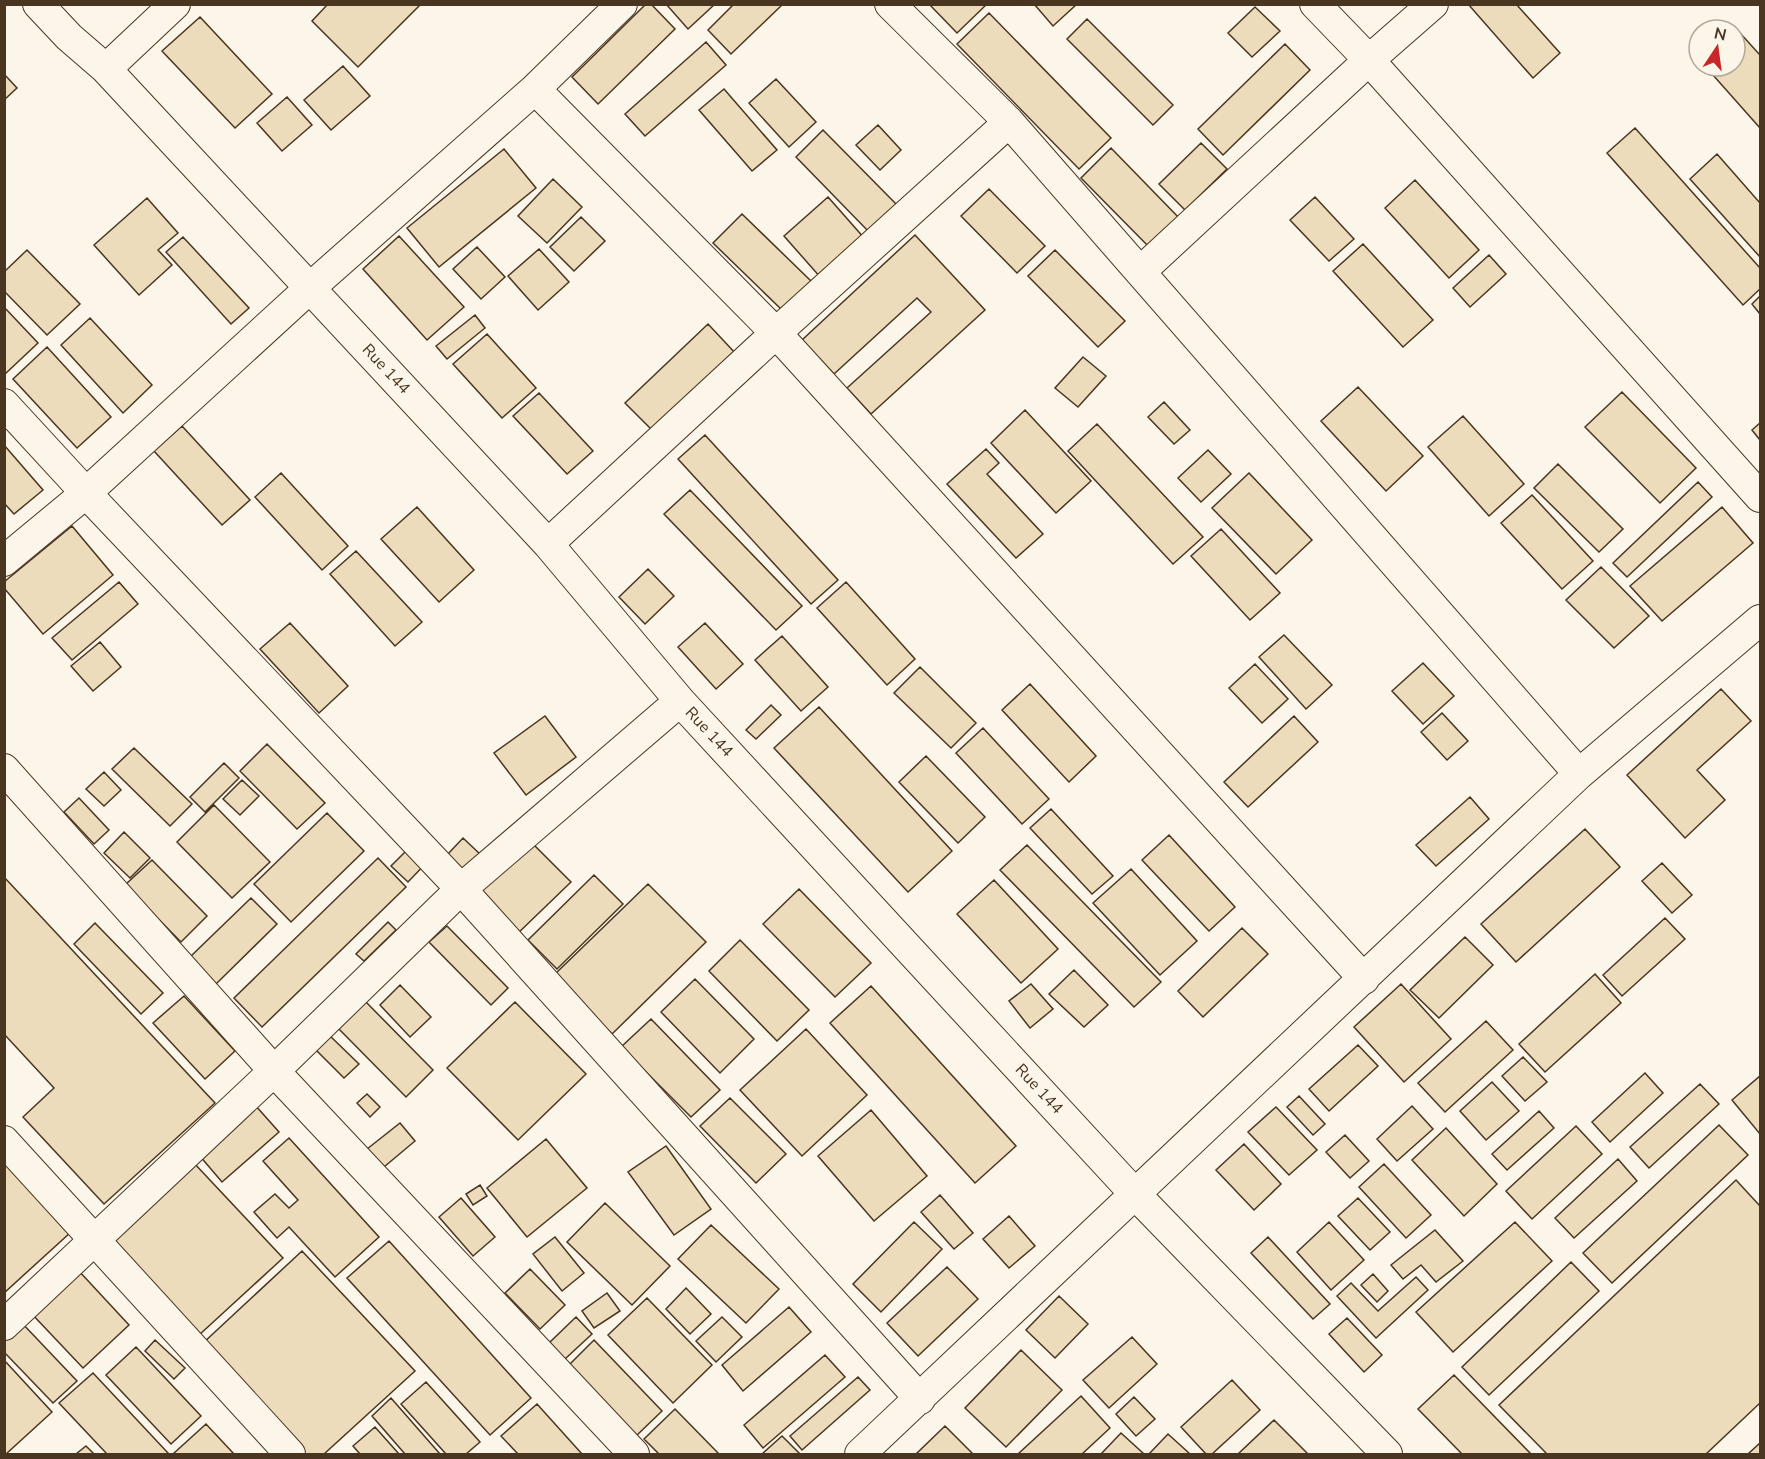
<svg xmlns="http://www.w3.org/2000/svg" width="1765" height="1459" viewBox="0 0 1765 1459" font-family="'Nunito Sans',sans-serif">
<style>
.building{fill:#ecdcbc;stroke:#4a3520;stroke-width:1.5}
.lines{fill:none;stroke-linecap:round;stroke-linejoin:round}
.minor-casing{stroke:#4a3520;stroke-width:32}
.minor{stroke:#fbf6e9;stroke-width:30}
.labels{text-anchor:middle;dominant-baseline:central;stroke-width:4.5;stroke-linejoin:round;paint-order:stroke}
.street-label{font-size:16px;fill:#4a3520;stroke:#fbf6e9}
</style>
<rect width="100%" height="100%" fill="#fbf6e9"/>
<!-- building -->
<path class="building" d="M328 4H421L358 67 312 21Z
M646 4H651L675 29 598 104 572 77Z
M666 4H715L688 29Z
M734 4H783L731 54 708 30Z
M929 4H986V5L957 33Z
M1034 4H1077L1053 26Z
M1468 4H1516L1560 53 1533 78Z
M1255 7 1280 31 1252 57 1228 33Z
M989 13 1111 138 1079 169 957 44Z
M200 17 272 94 235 128 162 51Z
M1087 19 1173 105 1153 125 1067 39Z
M1740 33 1760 55V128L1705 66H1735V37Z
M706 42 726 65 645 136 625 114Z
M1285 44 1310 70 1223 155 1198 129Z
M343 66 370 96 331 130 304 100Z
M4 74 17 88 4 100Z
M776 79 816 122 789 147 749 103Z
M724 89 777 150 752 171 699 110Z
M287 97 312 125 282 151 257 123Z
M878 125 901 150 880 170 856 145Z
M1635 128 1760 268V289L1743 305 1607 153Z
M823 130 898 206 870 233 796 157Z
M1201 143 1227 169 1185 210 1159 184Z
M1111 148 1182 221 1152 250 1081 178Z
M504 149 536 188 439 267 407 228Z
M1717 154 1760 203V257L1690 179Z
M553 179 582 207 547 243 518 216Z
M1415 180 1479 250 1449 278 1385 208Z
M989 189 1045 246 1017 273 961 216Z
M828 197 865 239 821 278 784 236Z
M1315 197 1354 239 1329 261 1290 220Z
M147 198 178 233 158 250 172 265 139 295 94 245Z
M742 214 811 281 782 310 713 243Z
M581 217 605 241 574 271 550 247Z
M915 235 985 310 871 414 847 388 931 312 917 298 834 374 802 340Z
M399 236 464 307 427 340 363 269Z
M183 237 249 308 231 324 166 252Z
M1363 244 1433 320 1403 347 1333 271Z
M477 247 505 277 481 299 453 269Z
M539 249 569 282 538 310 508 276Z
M27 250 80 304 47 335 4 291V272Z
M1055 250 1125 321 1098 347 1028 276Z
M1489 255 1506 274 1470 307 1453 288Z
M1760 296V314L1752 304Z
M4 307 38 343 5 374H4Z
M475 315 485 328 447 359 436 346Z
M90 318 152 385 123 413 61 345Z
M708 324 737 355 655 433 625 403Z
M487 334 536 388 502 418 453 364Z
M47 347 111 417 77 448 13 379Z
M1083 357 1106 376 1078 407 1055 388Z
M1358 387 1423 456 1386 491 1321 421Z
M1622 392 1696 468 1660 503 1585 427Z
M539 393 593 451 567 474 513 416Z
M1164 402 1190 430 1174 444 1148 417Z
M1025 410 1091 481 1056 513 991 443Z
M1463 416 1524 484 1489 516 1428 447Z
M1760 423V440L1752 430Z
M1097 424 1203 537 1173 564 1068 451Z
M182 426 250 500 222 525 154 451Z
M705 435 838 580 811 604 678 459Z
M4 445 43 490 14 514 4 503Z
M986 449 999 463 987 474 1043 534 1016 558 947 484Z
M1208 450 1231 474 1201 502 1178 478Z
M1558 464 1623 529 1599 552 1534 488Z
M281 473 348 546 322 570 255 497Z
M1249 473 1312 540 1276 574 1212 508Z
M1698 482 1712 497 1627 577 1613 563Z
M690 490 802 606 776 630 664 514Z
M1532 495 1593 561 1562 589 1501 523Z
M417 507 474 570 439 602 381 539Z
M1722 507 1753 543 1662 621 1630 586Z
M72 526 113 575 43 634 4 588V582Z
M1221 529 1280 593 1250 620 1191 556Z
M356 551 422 622 395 646 330 574Z
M1601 567 1649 616 1614 648 1566 600Z
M648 569 674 596 645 624 619 597Z
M119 582 138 604 72 660 52 638Z
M846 582 915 659 887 685 817 608Z
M290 623 348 686 319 713 260 649Z
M705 623 743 664 716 689 678 647Z
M1284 635 1332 685 1306 709 1259 657Z
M782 636 828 687 801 711 755 660Z
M100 642 121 667 93 691 71 666Z
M1423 663 1454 696 1423 724 1392 691Z
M1255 664 1288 699 1262 723 1229 688Z
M920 667 976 723 951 748 894 693Z
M1030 684 1096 756 1069 782 1002 710Z
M1721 689 1751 721 1697 770 1725 800 1685 838 1627 775Z
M771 705 781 715 756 739 746 730Z
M819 707 952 851 908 892 774 748Z
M1442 713 1468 741 1447 760 1421 732Z
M545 716 576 757 526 795 494 753Z
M1294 716 1318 742 1248 807 1224 782Z
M983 728 1049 799 1022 824 956 753Z
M267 744 325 803 297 829 240 771Z
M134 748 192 804 170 826 112 769Z
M926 756 985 817 958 843 899 782Z
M224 763 239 778 205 812 190 797Z
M104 772 121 790 104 806 86 789Z
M242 780 259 796 240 815 223 799Z
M1470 797 1489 819 1436 866 1416 845Z
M79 798 109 830 94 844 64 812Z
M214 805 270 862 232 898 177 842Z
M1051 809 1113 876 1092 894 1030 828Z
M327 813 364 851 291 922 254 884Z
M1585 829 1620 867 1516 962 1481 924Z
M124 832 150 858 130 878 104 853Z
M1169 835 1235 907 1209 931 1142 860Z
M526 837 571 882 514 937 470 892Z
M463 838 481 855 465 872 447 855Z
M413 844 429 860 408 882 391 866Z
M1027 845 1161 982 1134 1007 1000 870Z
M378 858 406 887 262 1027 234 998Z
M152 860 207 916 181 942 125 885Z
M1662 863 1692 895 1672 913 1642 881Z
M1131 869 1197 941 1160 975 1093 903Z
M594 875 623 904 557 969 528 940Z
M4 877 215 1103 104 1204 23 1117 54 1088 4 1034Z
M994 880 1058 949 1021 983 957 914Z
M648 884 706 942 612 1034 554 975Z
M799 889 871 963 835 997 763 924Z
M251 898 277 924 216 984 190 957Z
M1665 918 1685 939 1622 996 1603 975Z
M388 922 396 930 364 961 356 954Z
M95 923 163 993 141 1014 74 944Z
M447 926 508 988 491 1005 429 942Z
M1242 928 1268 954 1203 1017 1178 991Z
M1465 937 1493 965 1439 1018 1410 990Z
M740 940 809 1010 777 1041 709 971Z
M1074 970 1108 1005 1084 1027 1049 994Z
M1595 974 1621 1003 1545 1072 1519 1044Z
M695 979 754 1039 720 1073 661 1012Z
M1031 984 1053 1009 1030 1028 1009 1001Z
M1401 984 1451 1039 1404 1082 1354 1027Z
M400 985 431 1017 410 1037 380 1005Z
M871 986 1016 1146 975 1183 830 1023Z
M184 996 235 1051 205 1079 153 1023Z
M364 1000 433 1070 406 1097 337 1027Z
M515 1002 586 1074 518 1140 447 1068Z
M651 1019 720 1090 691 1117 621 1047Z
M1486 1021 1513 1050 1445 1112 1418 1083Z
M806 1029 867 1095 802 1156 740 1090Z
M329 1035 359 1064 344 1078 315 1049Z
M1358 1045 1378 1066 1329 1111 1309 1089Z
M1523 1057 1547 1082 1525 1101 1502 1076Z
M1645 1073 1663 1093 1610 1142 1592 1122Z
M1760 1076V1134L1732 1100Z
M1492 1082 1519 1111 1486 1140 1460 1111Z
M1700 1084 1719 1104 1649 1168 1630 1147Z
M367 1094 380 1107 370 1117 357 1103Z
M1299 1096 1325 1124 1313 1135 1287 1107Z
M730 1098 786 1154 756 1183 700 1126Z
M255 1105 279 1132 222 1182 199 1155Z
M1412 1106 1433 1129 1397 1161 1377 1139Z
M1276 1107 1317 1150 1289 1175 1248 1132Z
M871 1110 927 1176 874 1221 818 1156Z
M1539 1111 1554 1128 1507 1170 1492 1154Z
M400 1123 415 1141 378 1172 362 1153Z
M1719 1125 1748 1155 1612 1283 1583 1253Z
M1576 1126 1602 1154 1532 1219 1506 1191Z
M1446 1128 1497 1184 1464 1216 1412 1160Z
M1345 1135 1369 1161 1350 1178 1326 1152Z
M289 1138 379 1237 335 1277 289 1227 277 1238 254 1212 275 1194 289 1208 298 1200 263 1161Z
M546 1139 587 1188 527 1237 487 1188Z
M1244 1144 1281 1184 1254 1210 1216 1170Z
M666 1146 711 1209 674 1235 628 1172Z
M1618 1159 1637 1181 1574 1238 1555 1218Z
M4 1161 71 1232 4 1293Z
M193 1162 283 1258 198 1336 108 1240Z
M1384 1164 1431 1215 1406 1238 1359 1187Z
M1736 1180 1760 1206V1403L1706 1454H1547L1499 1405Z
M480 1185 487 1196 473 1205 466 1194Z
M940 1195 973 1233 954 1249 921 1212Z
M461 1198 495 1237 473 1256 439 1217Z
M1358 1198 1390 1232 1370 1250 1338 1216Z
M605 1203 670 1266 632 1305 567 1242Z
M1009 1216 1035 1246 1009 1268 983 1239Z
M914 1222 942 1249 881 1312 853 1284Z
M1329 1222 1364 1260 1331 1290 1297 1252Z
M1515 1222 1552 1261 1453 1352 1416 1312Z
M711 1225 779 1289 746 1323 678 1259Z
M1435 1230 1463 1261 1436 1282 1421 1265 1403 1279 1391 1265Z
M555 1237 584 1273 562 1291 533 1254Z
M1268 1237 1330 1304 1313 1319 1251 1253Z
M389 1241 531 1398 490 1435 347 1278Z
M302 1251 415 1371 324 1454H305L202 1344Z
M1571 1262 1599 1291 1489 1395 1462 1367Z
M947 1267 978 1299 918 1356 887 1323Z
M530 1269 565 1305 540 1329 505 1293Z
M78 1270 129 1325 83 1368 31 1313Z
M1373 1274 1388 1291 1377 1302 1361 1285Z
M1416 1277 1428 1290 1376 1338 1337 1296 1351 1283 1378 1311Z
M686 1288 711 1314 690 1334 666 1309Z
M607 1293 620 1311 594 1328 582 1311Z
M1059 1296 1088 1324 1055 1358 1026 1330Z
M647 1298 712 1365 673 1403 608 1335Z
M789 1307 811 1332 743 1391 722 1365Z
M576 1317 592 1334 565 1359 549 1343Z
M722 1317 742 1337 716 1362 696 1341Z
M1347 1318 1382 1355 1364 1372 1329 1334Z
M20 1321 77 1381 53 1403 4 1352V1335Z
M1132 1337 1157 1364 1109 1408 1083 1380Z
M155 1340 185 1368 174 1379 145 1351Z
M594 1340 662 1411 635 1437 567 1367Z
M136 1347 201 1416 171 1444 106 1375Z
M1021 1350 1062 1390 1006 1447 965 1408Z
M825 1355 845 1377 763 1448 744 1425Z
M4 1360 52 1412 6 1454H4Z
M93 1373 168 1453 166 1454H107L59 1403Z
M1454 1375 1531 1454H1462L1418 1409Z
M858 1377 870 1390 802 1450 790 1436Z
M1232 1380 1260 1410 1212 1454H1206L1181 1427Z
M426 1382 480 1442 466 1454H446L401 1404Z
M1081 1396 1110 1428 1082 1454H1018Z
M1134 1397 1155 1419 1136 1436 1116 1414Z
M391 1398 440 1454H405L372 1416Z
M537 1404 582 1454H518L501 1436Z
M675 1409 719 1454H659L644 1439Z
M1274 1420 1308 1454H1238Z
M206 1424 234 1454H173Z
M945 1426 973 1454H916Z
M375 1427 399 1454H360L353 1446Z
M1121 1433 1144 1454H1101Z
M1168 1434 1190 1454H1149Z
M782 1436 800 1454H762Z
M1760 1443V1454H1748Z
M86 1446 94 1454H76Z"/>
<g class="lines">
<defs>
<path id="minor" d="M38 4 69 37 106 69 548 544 680 701 1135 1194 1387 1454
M890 4 1009 122 1579 774
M1315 4 1369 60 1760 497
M106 69 175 4
M535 89 776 333 1364 979
M1140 272 1369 60 1433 4
M4 404 86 493 461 889 920 1399
M548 544 776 333 1009 122
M4 561 86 493 311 287 535 89 622 4
M4 769 274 1071 634 1454
M4 1141 290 1454
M4 1325 274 1071 461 889 680 701
M860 1454 1579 774 1760 620"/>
</defs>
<!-- minor casing -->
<use href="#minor" class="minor-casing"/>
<!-- minor -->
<use href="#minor" class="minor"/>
</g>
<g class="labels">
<!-- street labels -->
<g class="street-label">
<text transform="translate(386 369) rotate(47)">Rue 144</text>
<text transform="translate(709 732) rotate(47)">Rue 144</text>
<text transform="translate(1039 1089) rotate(47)">Rue 144</text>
</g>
</g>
<!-- border -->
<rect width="1765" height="1459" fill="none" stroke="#4a3520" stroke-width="12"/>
<!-- north arrow -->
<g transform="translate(1717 48) rotate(13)"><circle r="28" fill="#fbf6e9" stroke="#b4a999" stroke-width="1.5"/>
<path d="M0-4.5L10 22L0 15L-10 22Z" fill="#c62828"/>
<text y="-9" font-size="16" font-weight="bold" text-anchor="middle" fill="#4a3520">N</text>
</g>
</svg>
